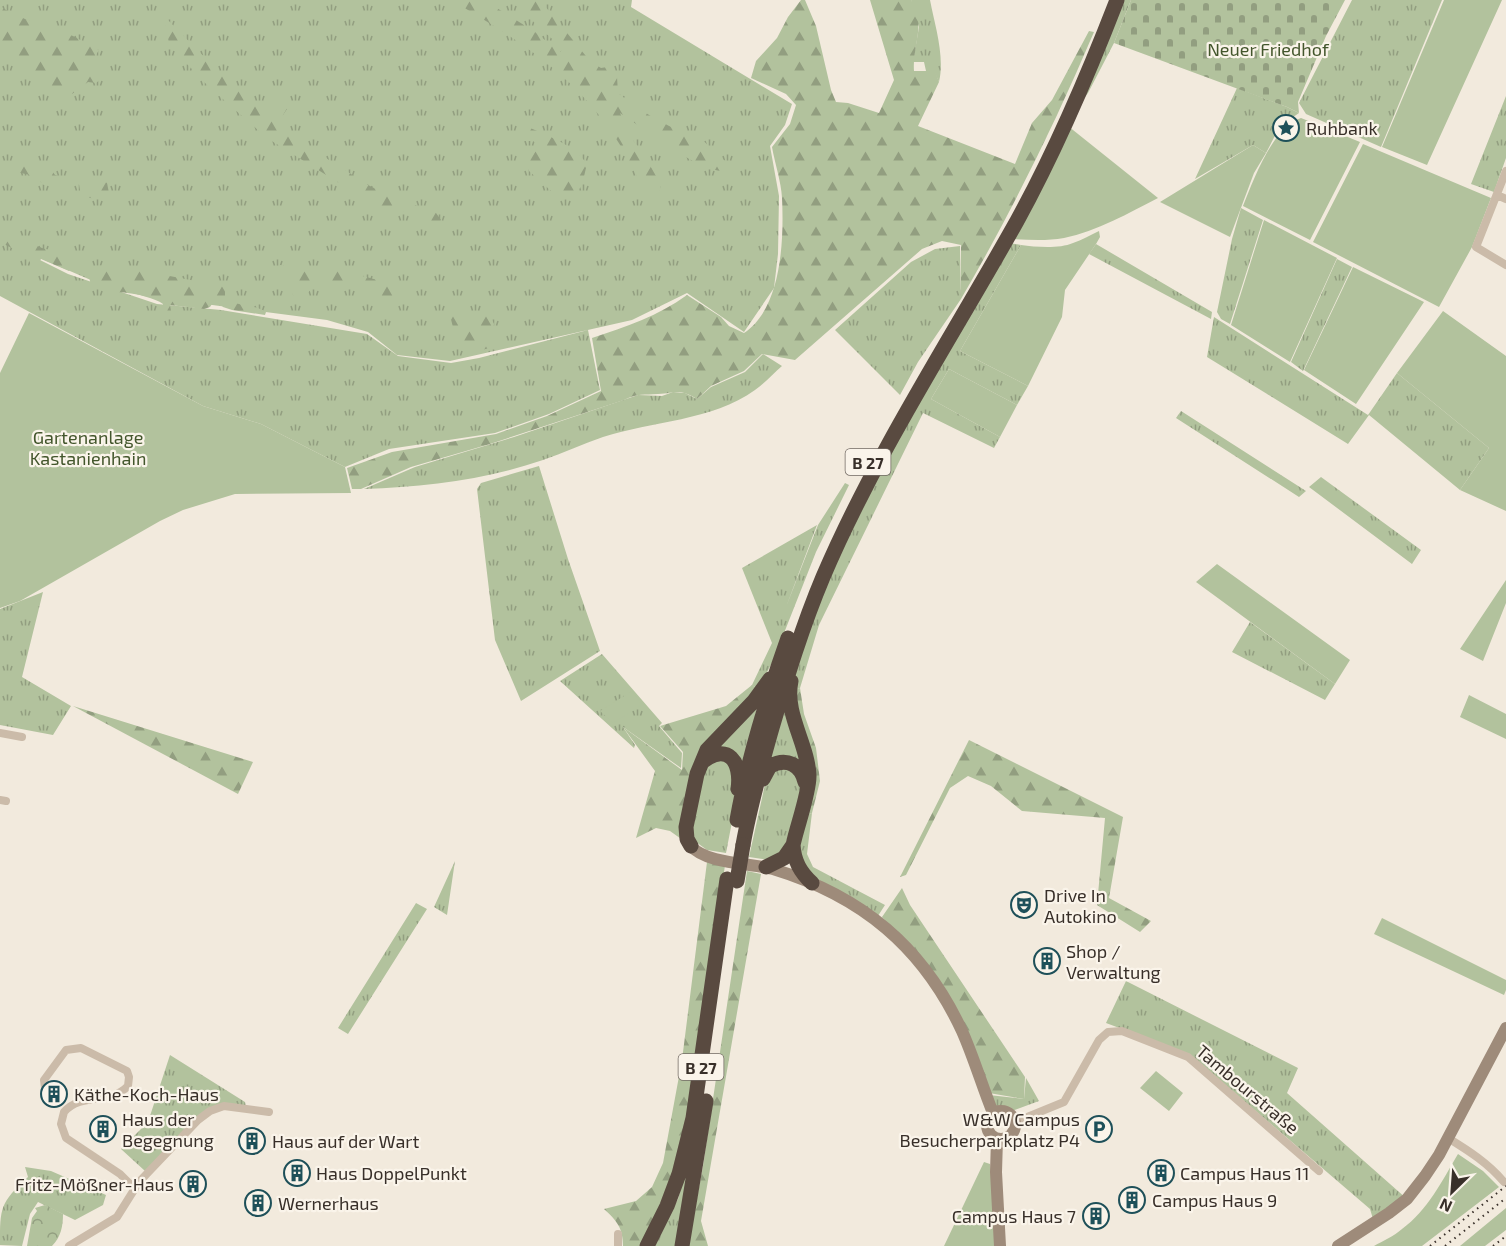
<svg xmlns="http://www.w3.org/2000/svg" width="1506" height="1246" viewBox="0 0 1506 1246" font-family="'Exo 2',sans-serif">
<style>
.grass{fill:url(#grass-tufts)}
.forest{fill:url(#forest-firs)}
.cemetery{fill:url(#cemetery-stones)}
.park{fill:url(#park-crowns)}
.garden{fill:#b2c29d}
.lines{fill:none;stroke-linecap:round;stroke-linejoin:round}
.street{stroke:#cbbba9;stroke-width:8}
.secondary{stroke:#9e8b7a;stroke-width:12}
.highway{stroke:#594a40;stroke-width:15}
.rail{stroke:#382f29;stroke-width:2;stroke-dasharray:1.5 4.5;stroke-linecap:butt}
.highway-bridge{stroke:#594a40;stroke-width:15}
.labels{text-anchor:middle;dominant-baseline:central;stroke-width:4.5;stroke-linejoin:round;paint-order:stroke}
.shield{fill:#faf4ea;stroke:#726a63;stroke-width:1.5}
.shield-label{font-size:16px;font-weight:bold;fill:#382f29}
.park-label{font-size:18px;fill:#43562c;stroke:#faf4ea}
.poi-label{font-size:18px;fill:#382f29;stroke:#faf4ea;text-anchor:start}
.street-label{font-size:18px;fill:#382f29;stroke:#faf4ea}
</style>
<defs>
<pattern id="grass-tufts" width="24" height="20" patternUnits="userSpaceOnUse" patternTransform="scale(1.5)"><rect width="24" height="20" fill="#b2c29d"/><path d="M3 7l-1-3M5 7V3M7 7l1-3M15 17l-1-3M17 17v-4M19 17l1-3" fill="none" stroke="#929e80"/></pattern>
<pattern id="forest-firs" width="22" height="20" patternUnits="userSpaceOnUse" patternTransform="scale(1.5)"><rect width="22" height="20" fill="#b2c29d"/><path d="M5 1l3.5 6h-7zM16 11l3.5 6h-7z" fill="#929e80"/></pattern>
<pattern id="cemetery-stones" width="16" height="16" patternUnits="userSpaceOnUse" patternTransform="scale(1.5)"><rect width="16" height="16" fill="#b2c29d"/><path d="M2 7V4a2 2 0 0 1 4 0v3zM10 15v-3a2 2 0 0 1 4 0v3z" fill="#929e80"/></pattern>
<pattern id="park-crowns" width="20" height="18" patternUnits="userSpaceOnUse" patternTransform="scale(1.5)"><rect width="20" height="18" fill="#b2c29d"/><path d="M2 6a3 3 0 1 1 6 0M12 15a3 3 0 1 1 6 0" fill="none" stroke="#929e80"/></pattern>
</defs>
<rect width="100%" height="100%" fill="#f2eadd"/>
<!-- grass -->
<path class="grass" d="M0 0H632L631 7 792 104 785 125 770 146 779 196 778 254 774 288 744 332 687 293 632 320 450 361 397 355 368 332 327 320 144 296 100 284 12 246 68 274 157 304 221 310 367 334 398 356 451 363 479 358 588 330 600 390 549 414 495 433 389 449 345 467 261 424 203 406 0 296Z
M911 0H930C935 26 945 56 939 82L934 71H926L924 62H913L919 27Z
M1117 0H1131L1114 43 1088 93 1066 122Z
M1352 0H1442L1381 147 1306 114 1299 103Z
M1237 88 1287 107 1299 113 1280 126 1266 153 1253 145 1195 179Z
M1506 96V158L1494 192 1471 184Z
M1241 208 1263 220 1230 324 1221 319 1217 312 1232 239Z
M1004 242 1021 245 960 351 1028 386 1017 405 949 369 931 399 1000 437 994 448 923 413 819 625 800 688 790 692 823 576Z
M1096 244 1212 312 1211 319 1089 254Z
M960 246 961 299 918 362 900 395 835 330 911 262 935 249Z
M1337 259 1352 267 1303 371 1291 362Z
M1214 317 1368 415 1397 373 1489 448 1460 490 1369 415 1348 444 1207 357Z
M763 354 782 366C773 374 765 383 755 390 712 421 652 421 603 437 583 444 563 453 543 460 485 480 425 487 364 489L415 467 514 437 638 395 662 396 673 392 685 393 697 399 711 387 745 372Z
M1181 411 1306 491 1299 497 1176 418Z
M539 466 568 559 600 651 521 701 495 640 477 489 481 483Z
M1321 477 1421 550 1412 564 1309 487Z
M845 483 849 485 816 552 773 661 758 689 752 685 772 643 742 568 817 525 786 607 818 525Z
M43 592 22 677 71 706 53 735 0 725V609Z
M1250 622 1335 684 1325 700 1232 652Z
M602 654 662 723 659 726 682 753 681 768 623 727 635 745 634 748 560 681Z
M786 691 803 764 771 761 770 746Z
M758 702 745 766 714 747Z
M715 757 731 762 736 801 726 853 707 850 692 839 690 824 705 765Z
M778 766H791L802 791 783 852 768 860 749 857 766 780Z
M812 813 807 854 813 867 885 905 876 919 835 894 797 865 800 817Z
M455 861 447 915 434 907Z
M416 903 427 909 348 1034 338 1028Z
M1126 981 1298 1068 1287 1093 1407 1199 1373 1219 1370 1209 1189 1054 1106 1023Z
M170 1055 245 1102 246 1107 220 1104 145 1171 121 1149 148 1122Z
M1026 1078 1039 1101 1012 1111 993 1106 989 1095 1024 1099Z
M697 1130 676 1246H652L678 1199Z
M25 1167 51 1171 106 1195 103 1205 75 1220 38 1202 30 1214 22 1246 0 1245C0 1207 0 1203 28 1177Z"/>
<!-- forest -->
<path class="forest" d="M451 0H484L535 32 560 52 563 49 524 13 521 0H540L590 61 601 68 613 66 617 77 618 93C639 110 662 124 687 134L693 132C701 138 706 143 712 150 720 161 726 156 732 172 699 174 648 131 620 113L629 135 643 153 661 185 659 195H649C637 180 632 164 622 148 615 136 606 125 598 114 559 64 505 32 451 0Z
M801 0H805L816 26 831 90 836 102 848 103 879 113 894 80 870 0H911C927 23 912 46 914 71H935L939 82 918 126 1015 164 1032 123 1052 100 1089 31 1094 32C1055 124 1011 213 961 299V245L942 241 922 249 795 360 762 354 744 371 711 386 697 399C678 388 677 393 658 394 644 395 638 393 624 400L490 444 411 467 361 489H352L347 468 392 452 496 434 547 416 601 391 592 338C626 327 658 316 687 295L721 317 729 326 744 333C782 308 784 239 782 198 781 181 775 164 772 147L790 124 796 105 786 94 751 78 756 61 777 38 788 17Z
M0 7 25 19 73 36 99 50C92 60 92 69 101 79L96 83 88 82 72 94 45 85 15 59 4 46 0 38Z
M157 11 168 20 220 73 262 110 270 109 277 103 287 109 279 121 281 129 368 185 388 195 436 213 441 220 434 228 407 212 371 203 267 138 208 86 169 45 167 29Z
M528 127C549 136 574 145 587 164 583 179 581 202 560 199L529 171 528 162 537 149V144L533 141H525L520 135 521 128Z
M0 161 36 168H50L55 175 69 179 67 184 44 185 34 176 0 168Z
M91 178H98L107 183 109 193 106 198 95 199 81 196 79 184H87Z
M0 230 42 248 58 252 73 262V267L69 271 41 259 36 268 31 265 27 256 0 242Z
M112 265 222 286 225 289V298C237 307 254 304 266 312L265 315 232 310 223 307 216 298 210 307 204 309 170 305 171 311 165 313 163 309V304C155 298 137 294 127 293 110 291 78 294 94 266Z
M280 265C300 271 323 267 344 272 366 276 387 283 408 289L412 294 408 300 374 297 366 295 356 286 316 281 306 296 300 300 294 298 288 279 277 272 276 268Z
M455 299 461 301 465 319 475 320 481 314 490 316 494 324 489 348 475 352 457 344 450 315V303Z
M752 685 758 689 708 742 684 841 670 831 656 828 636 838 655 771 623 727 682 770 683 752 660 726 726 706Z
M800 688 804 714 816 748 820 781 812 813 800 817 807 789 790 692Z
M73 706 253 762 238 794Z
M969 740 1123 817 1109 898 1151 921 1140 932 1097 905 1105 818 1022 811 991 786 968 776 950 788 906 875 900 877Z
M707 862 725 865 694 1092 677 1168 641 1246H623C623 1228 617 1221 604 1209L636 1201 652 1187 663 1163 682 1060Z
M747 871 761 874 701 1221 708 1246H688L703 1166Z
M902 888 910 905 1025 1077 1024 1099 989 1093 941 985 882 917Z"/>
<!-- cemetery -->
<path class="cemetery" d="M1131 0H1345L1326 36 1298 102 1299 113 1287 107 1114 43Z"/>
<!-- park -->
<path class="park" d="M45 1205 63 1214C63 1226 61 1237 52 1246H27L32 1218 37 1211 35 1208Z"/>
<!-- garden -->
<path class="garden" d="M1444 0H1502L1427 165 1382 147Z
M1301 118 1360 142 1310 240 1243 206C1253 181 1273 126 1301 118Z
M1068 126 1158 198C1129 213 1097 231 1064 238 1047 241 1030 240 1013 239Z
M1363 144 1491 198 1472 247 1439 307 1313 242Z
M1253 145 1266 153 1254 173 1230 237 1160 202Z
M1264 220 1337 258 1290 362 1231 325Z
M1099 231 1100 237 1096 244 1065 290 1062 317 1028 386 960 351 1021 245C1036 247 1059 249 1073 243 1082 240 1090 235 1099 231Z
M1353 267 1424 302 1356 404 1304 370Z
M1443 311 1506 356V511L1460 490 1489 448 1397 373Z
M29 313 203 406 261 424 345 467 351 493 235 494 183 510 160 521 20 601 0 608V373Z
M949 369 1017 405 1000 437 931 399Z
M1217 564 1350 660 1335 684 1196 582Z
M1506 580V603L1483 661 1460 649Z
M632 691 642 705 613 723 600 711Z
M1469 695 1506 714V739L1460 717Z
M1382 918 1506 980V990L1504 995 1374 934Z
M1156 1071 1183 1093 1169 1111 1140 1088Z
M1458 1154 1483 1171 1499 1187 1422 1246H1374C1383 1241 1394 1236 1402 1229 1428 1210 1442 1181 1458 1154Z
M984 1162 990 1164 996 1229 994 1246H944Z
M1506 1208V1230L1485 1246H1460Z"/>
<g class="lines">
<!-- street -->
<path class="street" d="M1506 171 1476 247 1506 265
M1497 195 1506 199
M0 733 22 737
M0 800 6 801
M45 1088 44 1080 66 1050 81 1048 127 1071 129 1077 128 1086C110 1105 82 1092 64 1112L61 1124 66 1138 120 1174 134 1188
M1015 1122 1064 1102 1099 1040 1108 1032 1122 1031 1188 1057 1319 1171
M1448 1138C1469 1151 1488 1163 1504 1182
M69 1246 117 1217 139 1182 198 1120 210 1111 224 1106 269 1112
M618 1246V1234"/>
<!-- secondary -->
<path class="secondary" d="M691 846C706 864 750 863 773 869 862 896 923 947 962 1031 974 1058 982 1086 993 1113
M987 1125a14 14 0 1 1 28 0a14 14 0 1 1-28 0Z
M997 1139 996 1172 1000 1246
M1338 1246 1389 1213 1407 1199 1425 1176 1439 1155 1506 1028"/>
<!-- highway -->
<path class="highway" d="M791 681C784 714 808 744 809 776 809 794 797 826 793 845 794 861 800 872 812 883
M702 762C728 742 742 762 738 789
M763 779 770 766C787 757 801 765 805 782
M737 820C748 758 767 697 788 638
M743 845C750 805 761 767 772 728 787 677 802 627 823 577 876 453 951 339 1017 221 1056 150 1088 75 1117 0
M691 846 687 839 686 827 697 774 707 750 754 701 770 679
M766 867 784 858 793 845
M647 1246 667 1206 679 1174 693 1118 727 879
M682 1246 706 1101"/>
<!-- rail -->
<path class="rail" d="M1430 1246 1506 1186
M1445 1246 1506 1198
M1493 1246 1506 1236"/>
<!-- highway-bridge -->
<path class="highway-bridge" d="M737 881 743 845"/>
</g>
<!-- icons -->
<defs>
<symbol id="sight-ring" viewBox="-11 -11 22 22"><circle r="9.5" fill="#faf4ea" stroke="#1e5059" stroke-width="1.5"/><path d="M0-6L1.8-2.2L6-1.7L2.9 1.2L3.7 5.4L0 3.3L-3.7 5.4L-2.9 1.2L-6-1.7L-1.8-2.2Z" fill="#1e5059"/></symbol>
<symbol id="theatre-ring" viewBox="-11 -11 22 22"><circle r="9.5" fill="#faf4ea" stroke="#1e5059" stroke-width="1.5"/><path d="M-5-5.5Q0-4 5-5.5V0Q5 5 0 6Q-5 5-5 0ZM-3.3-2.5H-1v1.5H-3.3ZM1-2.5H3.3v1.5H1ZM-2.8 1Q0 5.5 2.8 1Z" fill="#1e5059"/></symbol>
<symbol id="building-ring" viewBox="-11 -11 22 22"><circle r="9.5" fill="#faf4ea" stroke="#1e5059" stroke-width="1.5"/><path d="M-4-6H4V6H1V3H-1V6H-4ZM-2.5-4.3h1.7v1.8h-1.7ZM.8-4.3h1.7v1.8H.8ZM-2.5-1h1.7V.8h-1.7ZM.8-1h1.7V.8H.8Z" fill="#1e5059"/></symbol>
<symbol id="parking-ring" viewBox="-11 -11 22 22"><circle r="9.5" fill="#faf4ea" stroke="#1e5059" stroke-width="1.5"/><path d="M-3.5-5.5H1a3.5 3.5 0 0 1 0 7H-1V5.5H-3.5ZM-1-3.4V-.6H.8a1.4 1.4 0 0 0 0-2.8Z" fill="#1e5059"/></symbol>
</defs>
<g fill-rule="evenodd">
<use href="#sight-ring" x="1271" y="113" width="30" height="30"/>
<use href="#theatre-ring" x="1009" y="890" width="30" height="30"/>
<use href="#building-ring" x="1032" y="946" width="30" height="30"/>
<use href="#building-ring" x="39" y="1079" width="30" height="30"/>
<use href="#building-ring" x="88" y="1114" width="30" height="30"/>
<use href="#parking-ring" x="1084" y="1114" width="30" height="30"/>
<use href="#building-ring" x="237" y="1126" width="30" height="30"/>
<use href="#building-ring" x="282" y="1158" width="30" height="30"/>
<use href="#building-ring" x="1146" y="1158" width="30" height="30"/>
<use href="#building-ring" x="178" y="1169" width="30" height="30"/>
<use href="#building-ring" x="1117" y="1185" width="30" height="30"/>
<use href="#building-ring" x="243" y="1188" width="30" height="30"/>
<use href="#building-ring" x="1081" y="1201" width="30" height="30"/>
</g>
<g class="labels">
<!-- shield labels -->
<g class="shield">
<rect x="845.5" y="449" width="45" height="26" rx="4.5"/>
<rect x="678.5" y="1054" width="45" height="26" rx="4.5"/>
</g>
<g class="shield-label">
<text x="868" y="462">B 27</text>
<text x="701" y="1067">B 27</text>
</g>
<!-- park labels -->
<g class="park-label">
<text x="1268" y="49">Neuer Friedhof</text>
<text x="88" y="437">Gartenanlage<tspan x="88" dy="21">Kastanienhain</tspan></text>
</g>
<!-- poi labels -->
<g class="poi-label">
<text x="1306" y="128">Ruhbank</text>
<text x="1044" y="895">Drive In<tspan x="1044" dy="21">Autokino</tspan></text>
<text x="1066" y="951">Shop /<tspan x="1066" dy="21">Verwaltung</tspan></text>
<text x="74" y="1094">Käthe-Koch-Haus</text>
<text x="122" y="1119">Haus der<tspan x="122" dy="21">Begegnung</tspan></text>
<text x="1080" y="1119" text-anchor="end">W&amp;W Campus<tspan x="1080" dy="21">Besucherparkplatz P4</tspan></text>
<text x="272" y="1141">Haus auf der Wart</text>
<text x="316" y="1173">Haus DoppelPunkt</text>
<text x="1180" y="1173">Campus Haus 11</text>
<text x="174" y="1184" text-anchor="end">Fritz-Mößner-Haus</text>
<text x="1152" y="1200">Campus Haus 9</text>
<text x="278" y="1203">Wernerhaus</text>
<text x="1076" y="1216" text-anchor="end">Campus Haus 7</text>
</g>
<!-- street labels -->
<g class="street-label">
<text transform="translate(1248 1089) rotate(40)">Tambourstraße</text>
</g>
</g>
<!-- north arrow -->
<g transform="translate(1452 1192) rotate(205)" stroke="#faf4ea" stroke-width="4.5" paint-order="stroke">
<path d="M0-4.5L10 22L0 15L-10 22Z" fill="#382f29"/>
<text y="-9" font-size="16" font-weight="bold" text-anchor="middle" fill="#382f29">N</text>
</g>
</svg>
